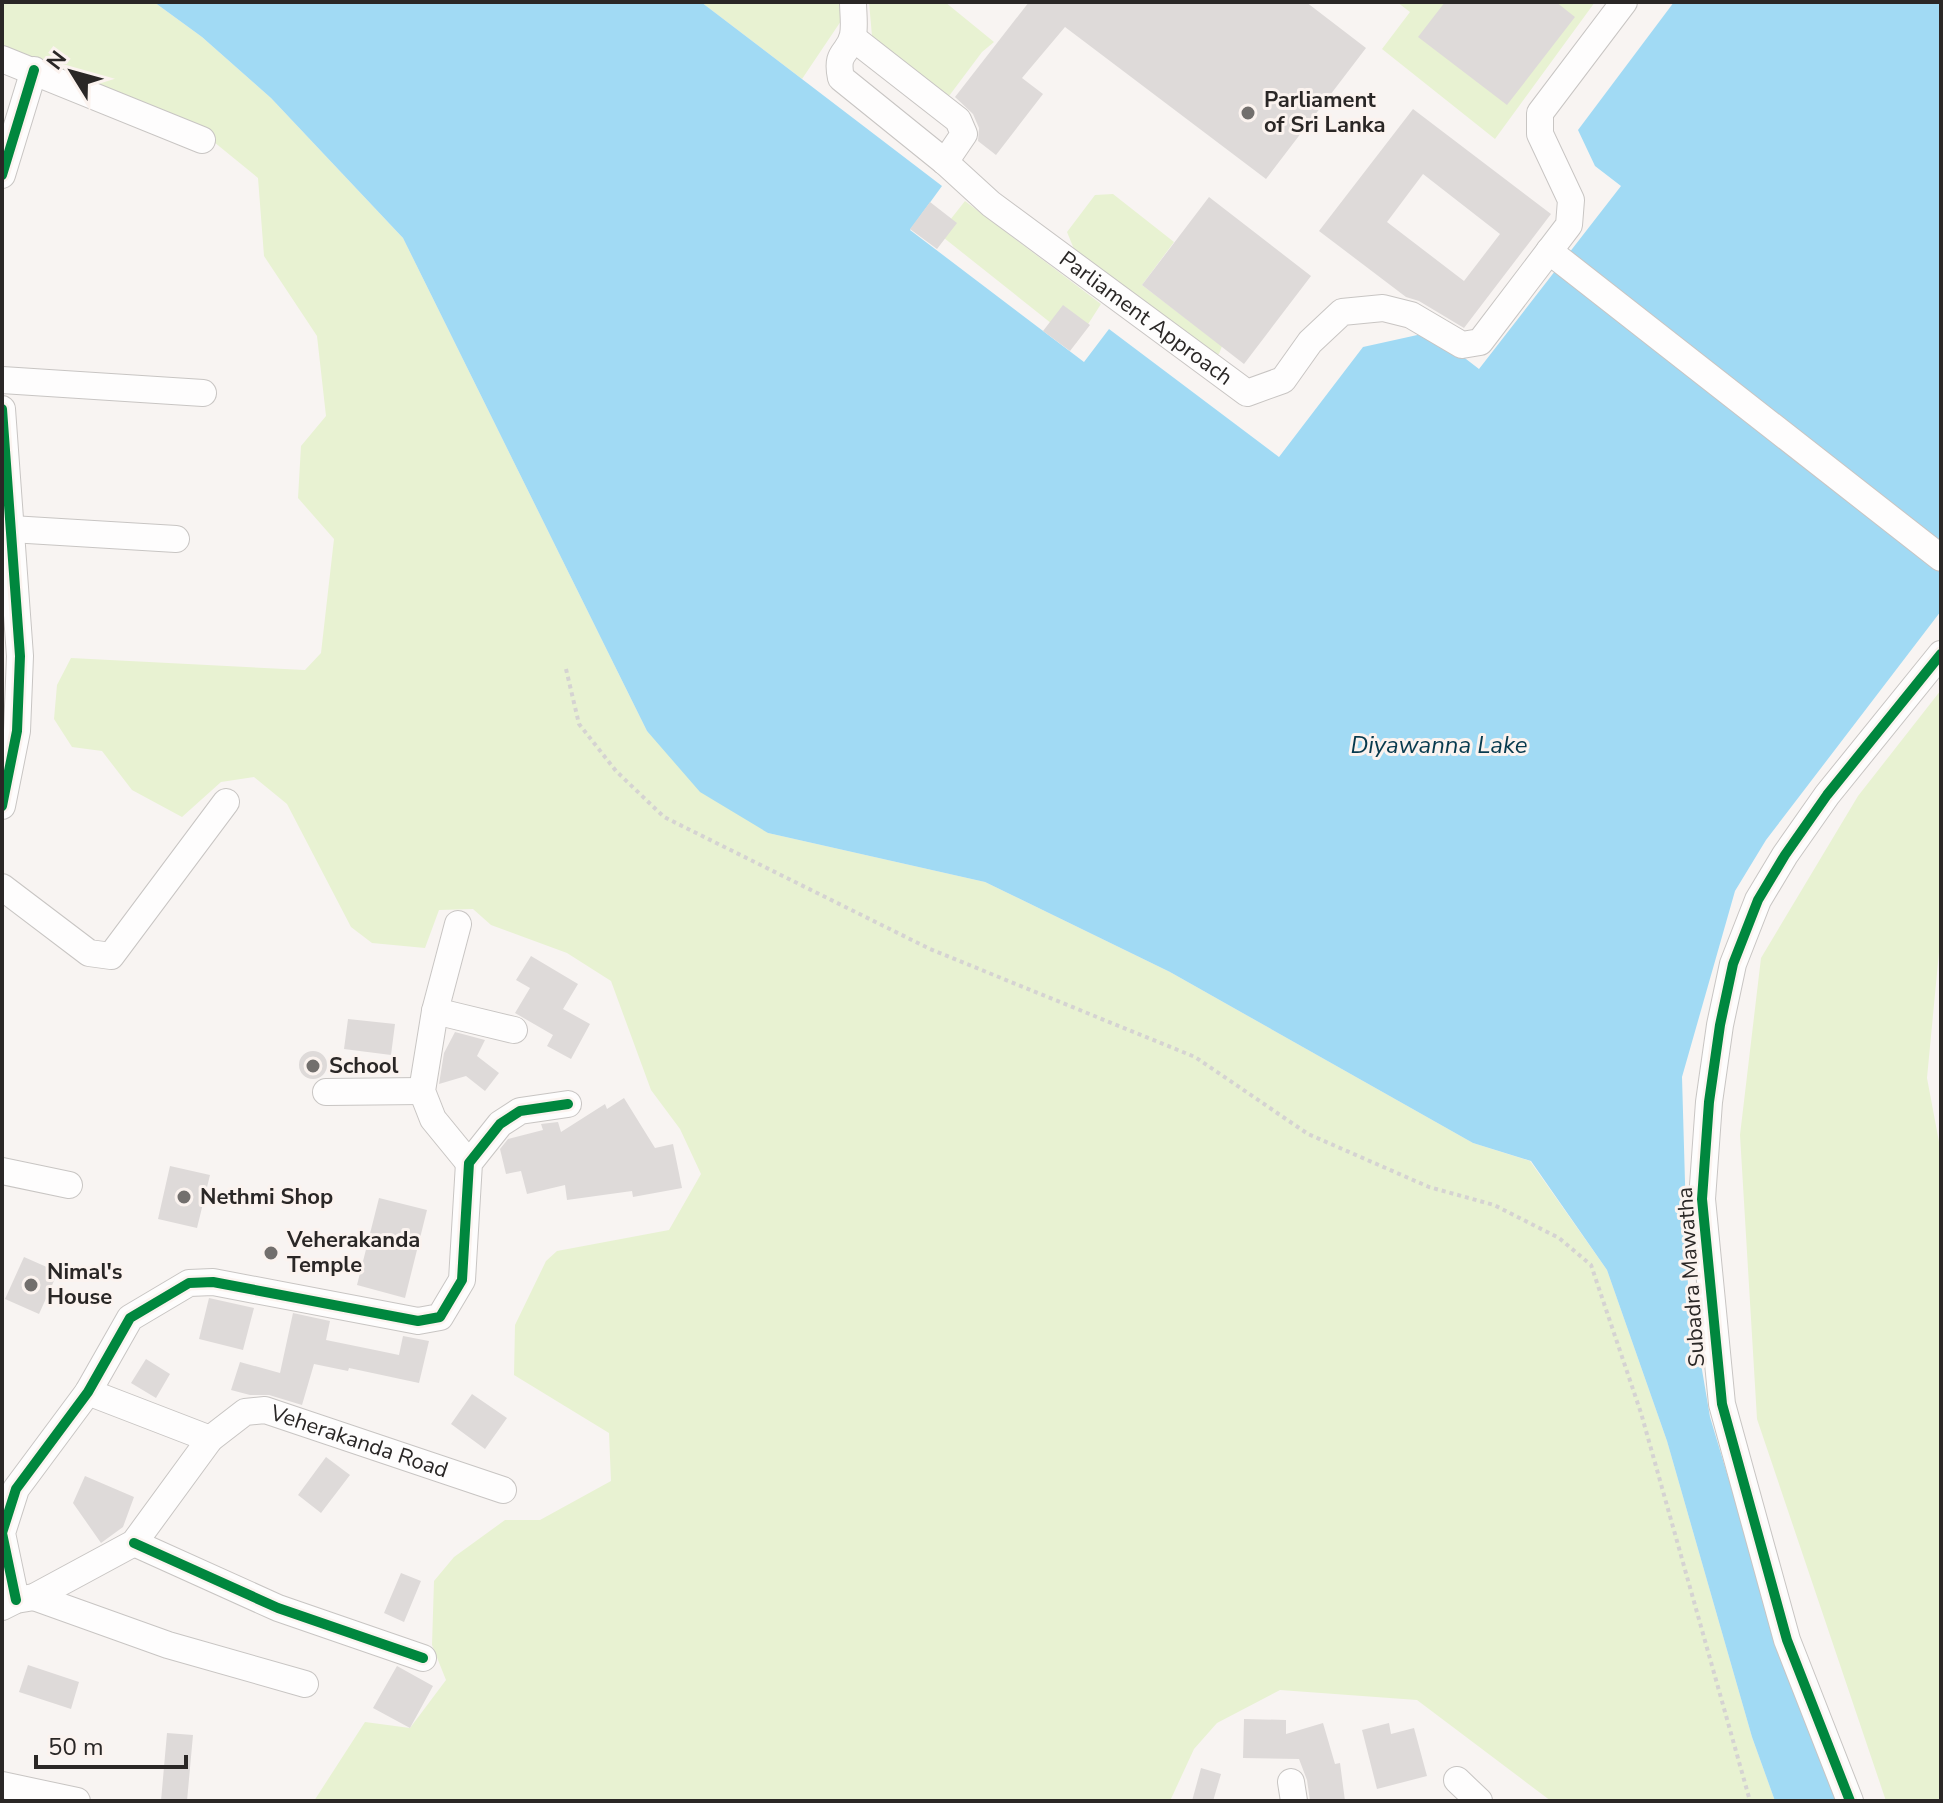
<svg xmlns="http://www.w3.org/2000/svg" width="1943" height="1803" viewBox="0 0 1943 1803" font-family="'Nunito Sans',sans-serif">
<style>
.green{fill:#e8f2d2}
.water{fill:#a1daf4}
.building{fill:#dedad9;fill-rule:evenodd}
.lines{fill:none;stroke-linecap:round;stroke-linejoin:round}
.minor-casing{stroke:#c8c5c3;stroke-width:28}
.path{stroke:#d5d3d2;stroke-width:4;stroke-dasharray:4 4;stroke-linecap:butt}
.minor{stroke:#fefdfd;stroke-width:26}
.cycleway-casing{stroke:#fbf3ef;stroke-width:15}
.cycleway{stroke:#00873e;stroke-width:10}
.poi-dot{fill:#726f6d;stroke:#fbf3ef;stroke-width:3}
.labels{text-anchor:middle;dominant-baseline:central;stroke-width:6;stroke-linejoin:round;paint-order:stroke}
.poi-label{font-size:22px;font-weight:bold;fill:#2a2726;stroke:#fbf3ef;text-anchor:start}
.street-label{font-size:22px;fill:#2a2726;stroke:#fbf3ef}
.water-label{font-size:24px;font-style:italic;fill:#073a4e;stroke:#fbf3ef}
</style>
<rect width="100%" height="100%" fill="#f8f4f2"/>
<!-- green -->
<path class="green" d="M2 2H154L202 37 271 98 403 238 647 731 768 833 985 882 1170 972 1473 1143 1530 1161 1607 1270 1667 1441 1752 1737 1775 1801H1551L1417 1700 1280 1690 1217 1723 1194 1749 1170 1801H314L365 1722 410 1728 446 1680 432 1645 434 1581 454 1557 505 1520H540L611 1481 609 1433 514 1375 515 1325 546 1261 557 1251 669 1230 701 1174 680 1129 651 1090 611 981 567 953 491 925 473 909 439 910 425 948 372 943 351 927 287 804 254 777 221 782 182 817 132 790 102 751 72 747 54 719 57 685 71 658 305 670 321 653 334 539 298 498 301 446 326 416 317 336 264 256 258 178 187 120 2 46Z
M701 2H840L841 21 802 79Z
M869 2H945L994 42 982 52 949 96 872 36Z
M1397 2H1595L1495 139 1382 49 1410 12Z
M1113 194 1174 242 1142 285 1222 346 1219 354H1209L1076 254 1067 232 1095 195Z
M965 201 1101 304 1076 343 939 234Z
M1941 690V931L1927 1078 1939 1142 1941 1220V1801H1886L1757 1419 1740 1135 1761 958 1858 796Z"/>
<!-- water -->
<path class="water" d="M154 2H701L942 186 910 230 1084 362 1109 329 1279 457 1363 347 1431 332 1479 369 1621 186 1595 166 1578 130 1674 2H1941V611L1766 840 1735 891 1682 1077 1688 1287 1710 1417 1774 1630 1845 1801H1775L1752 1737 1667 1441 1607 1270 1531 1161 1473 1143 1170 972 985 882 768 833 700 792 647 731 403 238 271 98 202 37Z"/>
<!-- building -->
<path class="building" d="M1029 2H1306L1366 48 1266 179 1065 27 1022 78 1043 94 996 155 978 141 979 128 973 114 955 97Z
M1445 2H1556L1575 17 1507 105 1418 37Z
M1413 109 1551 214 1464 328 1419 301 1406 297 1319 231ZM1423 174 1500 234 1464 281 1387 222Z
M1209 197 1311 276 1244 364 1142 285Z
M930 202 957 223 937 249 910 229Z
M1063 305 1090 325 1070 351 1043 331Z
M531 956 578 984 563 1009 590 1024 571 1059 547 1046 553 1035 515 1013 530 988 516 980Z
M348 1019 395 1024 391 1055 344 1049Z
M455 1032 485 1040 477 1056 499 1073 485 1091 466 1076 439 1084 444 1053Z
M299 1065a14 14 0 1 1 28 0a14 14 0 1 1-28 0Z
M624 1098 655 1148 673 1144 682 1188 633 1197 632 1191 567 1200 565 1185 527 1194 521 1171 506 1174 500 1149 508 1139 543 1130 541 1124 558 1122 561 1132 605 1104 607 1109Z
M170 1166 210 1175 197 1228 158 1219Z
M379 1198 427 1210 405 1298 357 1285Z
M24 1257 58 1272 39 1314 5 1299Z
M209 1298 254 1308 243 1350 199 1339Z
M293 1313 330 1321 326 1340 375 1350 399 1355 403 1336 429 1341 419 1383 349 1368 348 1371 314 1364 302 1405 269 1395H250L231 1390 240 1362 280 1373Z
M146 1359 170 1374 156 1398 131 1383Z
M472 1394 507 1418 485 1449 451 1424Z
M326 1457 350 1475 321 1513 298 1495Z
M85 1476 134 1497 123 1527 101 1543 73 1503Z
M401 1573 421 1581 404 1622 384 1613Z
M28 1665 79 1682 71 1709 19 1692Z
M397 1666 433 1686 410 1728 373 1708Z
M1244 1719 1286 1720V1734L1323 1723 1335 1764 1340 1763 1345 1801H1310L1307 1780 1299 1759 1243 1758Z
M1389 1723 1391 1734 1414 1728 1427 1776 1377 1789 1362 1730Z
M167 1733 193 1735 187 1801H161Z
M1201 1768 1221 1774 1213 1801H1192Z"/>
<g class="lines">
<defs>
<g id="minor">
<path id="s1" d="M853 2C853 12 855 25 853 35 849 55 835 50 841 78L945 162 991 204 1247 393 1283 380 1310 342 1342 312 1383 308 1411 315 1462 345 1480 342 1569 225 1571 200 1540 134V113L1624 2"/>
<path d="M853 38 958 120 964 134 945 162"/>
<path d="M2 59 202 140"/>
<path d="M2 175 34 70"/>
<path d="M1549 251 1941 558"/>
<path d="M2 380 203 393"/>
<path d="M2 409 20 656 17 731 2 806"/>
<path d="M11 529 176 539"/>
<path d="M2 887 89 953 111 956 226 802"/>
<path d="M458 924 435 1011 422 1091 433 1119 469 1163"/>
<path d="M435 1011 514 1030"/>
<path d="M326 1092 422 1091"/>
<path d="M2 1171 69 1185"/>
<path d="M88 1392 210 1439"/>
<path d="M134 1543 278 1608 423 1658"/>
<path d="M34 1597 168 1645 305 1684"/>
<path d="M16 1600 2 1533 16 1489 88 1392 130 1318 189 1283 213 1282 418 1321 440 1317 462 1280 469 1163 500 1124 520 1111 568 1104"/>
<path id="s2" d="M2 1607 16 1600 34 1597 134 1543 210 1439 245 1412 265 1410 503 1490"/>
<path d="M1457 1780 1479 1801"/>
<path d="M1291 1782 1294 1801"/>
<path d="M2 1785 77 1801"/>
<path d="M1850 1801 1787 1640 1722 1404 1702 1199 1709 1102 1720 1025 1733 964 1758 900 1785 855 1827 795 1941 654"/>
</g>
</defs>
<!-- minor casing -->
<use href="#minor" class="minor-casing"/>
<!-- path -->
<path class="path" d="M566 669 579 724 616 771 664 817 930 949 1195 1057 1308 1134 1429 1187 1494 1205 1559 1238 1591 1265 1641 1413 1750 1801"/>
<!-- minor -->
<use href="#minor" class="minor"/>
<defs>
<path id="cycleway" d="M2 175 34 70
M2 409 20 656 17 731 2 806
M134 1543 278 1608 423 1658
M16 1600 2 1533 16 1489 88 1392 130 1318 189 1283 213 1282 418 1321 440 1317 462 1280 469 1163 500 1124 520 1111 568 1104
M1850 1801 1787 1640 1722 1404 1702 1199 1709 1102 1720 1025 1733 964 1758 900 1785 855 1827 795 1941 654"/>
</defs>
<!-- cycleway casing -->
<use href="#cycleway" class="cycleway-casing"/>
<!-- cycleway -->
<use href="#cycleway" class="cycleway"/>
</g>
<!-- markers -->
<g class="poi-dot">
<circle cx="1248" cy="113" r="8"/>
<circle cx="313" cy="1066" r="8"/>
<circle cx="184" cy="1197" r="8"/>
<circle cx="271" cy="1253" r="8"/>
<circle cx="31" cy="1285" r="8"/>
</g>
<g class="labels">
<!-- poi labels -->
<g class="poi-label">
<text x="1264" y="100">Parliament<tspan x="1264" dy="25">of Sri Lanka</tspan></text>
<text x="329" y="1066">School</text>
<text x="200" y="1197">Nethmi Shop</text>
<text x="287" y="1240">Veherakanda<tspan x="287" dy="25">Temple</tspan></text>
<text x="47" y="1272">Nimal's<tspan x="47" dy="25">House</tspan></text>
</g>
<!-- street labels -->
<g class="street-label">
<text stroke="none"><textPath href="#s1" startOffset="468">Parliament Approach</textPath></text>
<text transform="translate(1691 1277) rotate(-94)">Subadra Mawatha</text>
<text stroke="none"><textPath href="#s2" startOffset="440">Veherakanda Road</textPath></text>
</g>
<!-- water labels -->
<g class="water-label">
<text x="1439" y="745">Diyawanna Lake</text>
</g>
</g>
<!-- border -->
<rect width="1943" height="1803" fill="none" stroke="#2a2726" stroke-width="8"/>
<!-- north arrow -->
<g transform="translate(72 72) rotate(307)" stroke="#fbf3ef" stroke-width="6" paint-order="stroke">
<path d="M0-6L14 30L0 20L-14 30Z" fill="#2a2726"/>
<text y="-12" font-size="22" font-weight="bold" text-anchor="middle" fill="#2a2726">N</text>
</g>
<!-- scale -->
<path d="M36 1755v12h150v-12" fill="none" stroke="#2a2726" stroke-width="4"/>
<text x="48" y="1755" font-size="24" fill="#2a2726" stroke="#fbf3ef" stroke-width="6" paint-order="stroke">50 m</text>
</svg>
